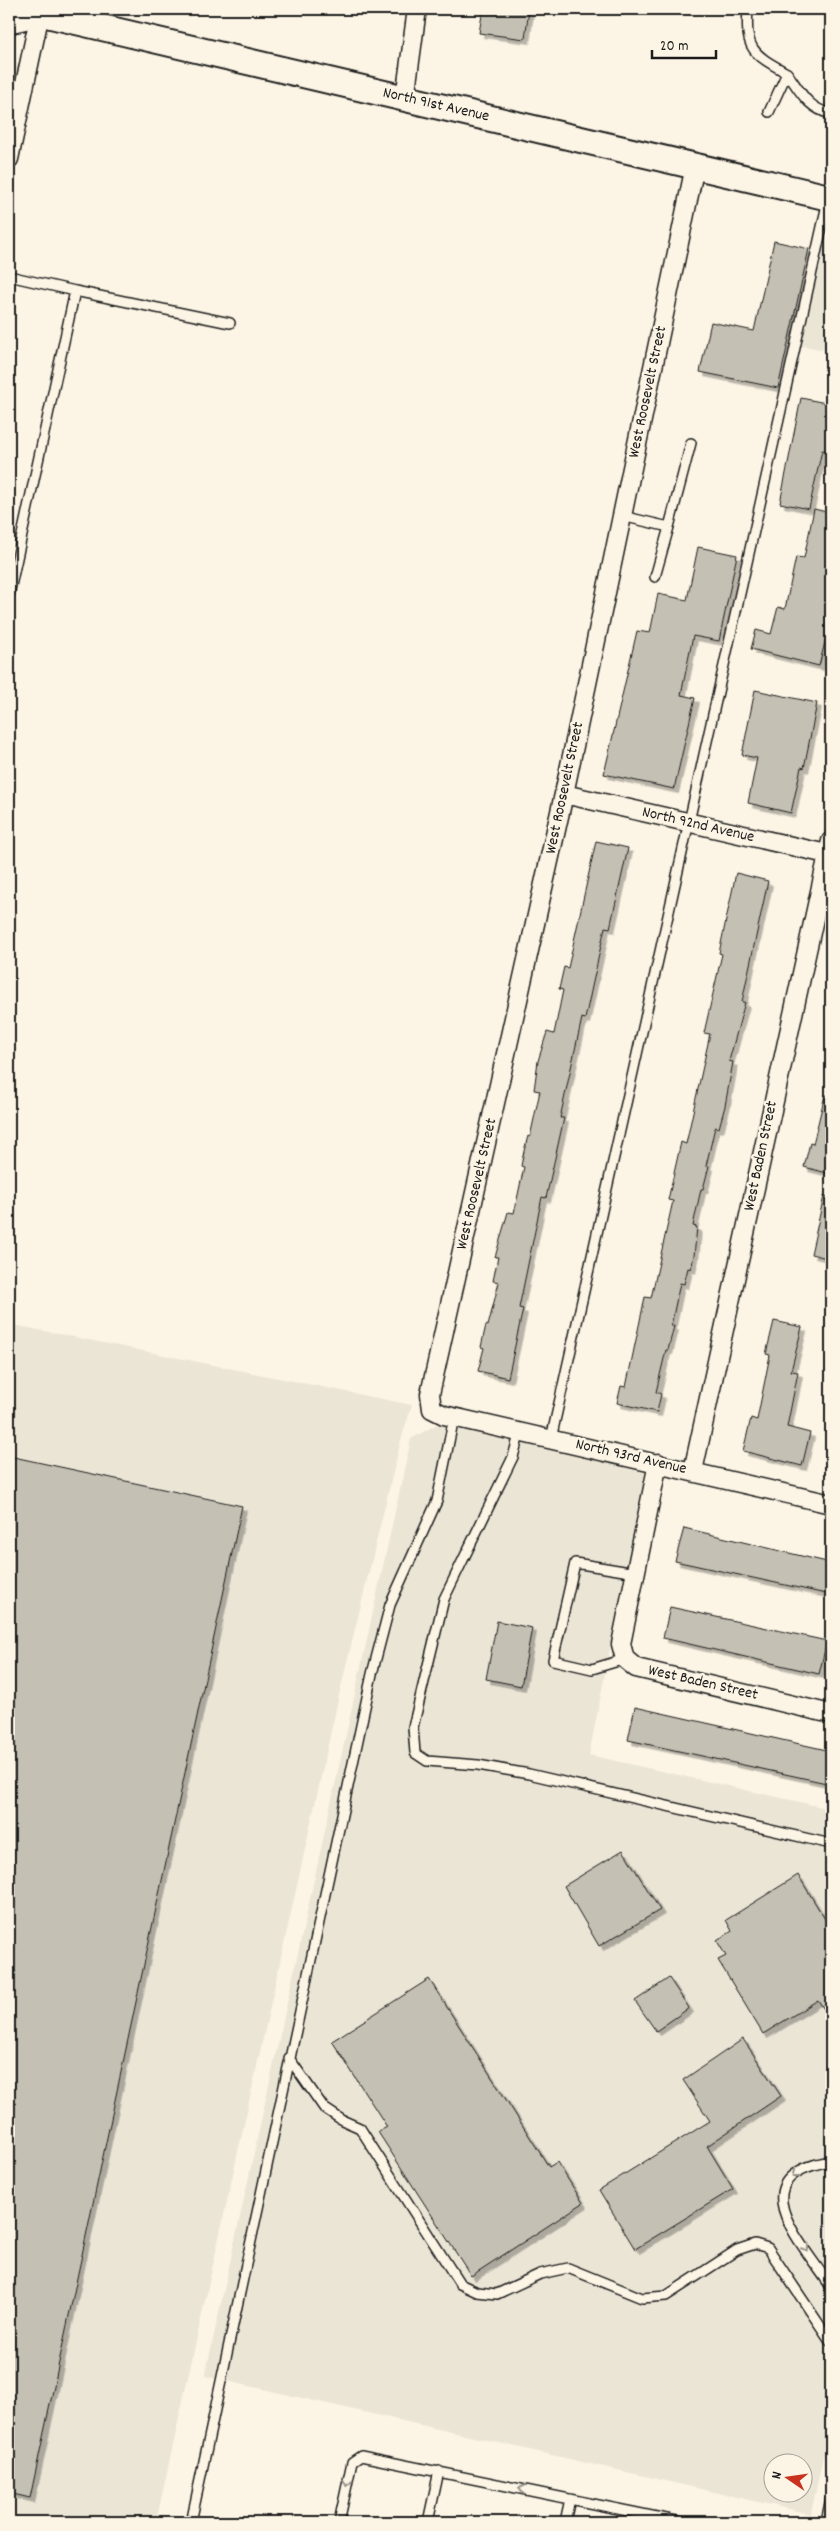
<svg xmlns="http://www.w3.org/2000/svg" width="840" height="2531" viewBox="0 0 840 2531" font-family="Dekko,sans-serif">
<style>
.built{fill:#ebe5d6;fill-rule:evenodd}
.building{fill:#c4c0b3;stroke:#1c1c1c;filter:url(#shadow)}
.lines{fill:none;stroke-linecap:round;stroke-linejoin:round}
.lane-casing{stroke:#1c1c1c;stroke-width:12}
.street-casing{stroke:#1c1c1c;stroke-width:21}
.secondary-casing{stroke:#1c1c1c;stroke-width:29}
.lane{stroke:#fcf5e5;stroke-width:9}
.street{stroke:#fcf5e5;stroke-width:18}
.secondary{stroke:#fcf5e5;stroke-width:25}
.oneway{stroke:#97938b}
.labels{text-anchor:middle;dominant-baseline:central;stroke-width:5;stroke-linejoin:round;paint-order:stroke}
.street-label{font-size:16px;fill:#1c1c1c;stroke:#fcf5e5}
</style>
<defs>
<filter id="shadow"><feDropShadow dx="4.5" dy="4.5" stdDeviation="0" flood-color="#0004"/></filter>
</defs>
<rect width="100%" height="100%" fill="#fcf5e5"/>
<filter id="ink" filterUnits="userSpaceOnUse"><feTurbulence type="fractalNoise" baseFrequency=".02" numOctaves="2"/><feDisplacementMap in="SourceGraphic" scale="10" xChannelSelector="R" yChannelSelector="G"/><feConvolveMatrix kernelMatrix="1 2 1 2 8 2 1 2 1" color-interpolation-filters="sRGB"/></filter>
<g filter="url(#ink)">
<!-- built -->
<path class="built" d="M831 198V351L797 345Z
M9 1324 412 1405 401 1440 340 1691 156 2522H9Z
M437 1424 646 1468 589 1755 831 1809V2454L824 2452 811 2514 205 2376 411 1439ZM772 2464H802V2494H772Z"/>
<!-- building -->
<path class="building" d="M483 9H529L525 39 479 33Z
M774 241 809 249 778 388 700 372 711 322 754 331Z
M801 398 831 404V452L822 450 809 509 780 503Z
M814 509 831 513V618L819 666 751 649 756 630 771 634 778 607 785 609 796 557 804 558Z
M698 547 737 555 719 641 693 636 681 695 695 698 674 789 604 774 637 631 650 633 658 594 687 600Z
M755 690 817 703 804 768 801 767 791 813 748 803 757 758 742 755Z
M596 841 628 848 610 928 605 927 585 1019 582 1018 560 1118H564L546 1198 542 1197 519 1308 523 1309 508 1378 478 1371 484 1348 481 1347 486 1325 488 1326 499 1282 493 1281 498 1257H495L508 1212 514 1213 524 1167 521 1166 524 1151 528 1136 530 1137 540 1091 534 1090 538 1061 547 1032 554 1034 563 990 559 989 564 967 568 968Z
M736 873 768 881 746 983 742 1002H745L729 1061 733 1062 725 1106 719 1128 715 1127 706 1166H709L703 1189H701L693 1226 697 1227 694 1256 691 1269 688 1268 684 1284 680 1283 671 1326H674L668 1350H666L656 1392 661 1394 657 1412 617 1403 621 1386 626 1387 645 1297 651 1298 673 1201 668 1200 681 1142 686 1144 710 1034 704 1033 722 954 719 953Z
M825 1095 831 1096V1174L804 1167 810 1143 813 1144Z
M824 1196 831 1197V1259L811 1254Z
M774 1321 802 1327 791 1371 798 1372 787 1427 810 1433 802 1466 743 1451 751 1418 757 1420 770 1355 766 1354Z
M9 1456 242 1506 30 2498 9 2493Z
M684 1528 831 1563V1595L675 1561Z
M670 1607 827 1641 819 1674 663 1638Z
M497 1621 532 1628 521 1686 486 1679Z
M635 1707 831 1751V1784L628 1740Z
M623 1850 660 1910 599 1946 564 1886Z
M798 1875 831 1929V2020L818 2000 763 2034 718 1960 726 1956 717 1941 732 1931 726 1920Z
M669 1978 689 2008 656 2031 635 2001Z
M429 1979 549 2167 557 2162 583 2203 471 2276 378 2132 387 2127 332 2041Z
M743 2039 781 2096 707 2146 733 2189 635 2249 599 2190 710 2121 683 2080Z"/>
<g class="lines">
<defs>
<path id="lane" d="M748 9C745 50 753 54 787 73L769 112
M787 73C801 92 807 108 831 114
M9 276 75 291
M622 516 669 527 691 443
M655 577 669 527
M9 595 75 291 230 323
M520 1431 513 1457 444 1599 413 1727 415 1753 427 1761 478 1765 529 1774 831 1844
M551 1439 828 200
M625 1659 592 1669 553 1660 575 1563 636 1573
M289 2058 324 2108 342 2120 360 2128 460 2284 477 2292 497 2294 540 2274 568 2268 642 2298 666 2296 737 2250 755 2244 768 2248 831 2342
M831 2161C737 2177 801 2241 831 2287
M191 2522 372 1674 390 1605 437 1501 454 1417
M339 2522 352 2462 361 2456 681 2522
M428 2522 439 2471
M565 2522 570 2499
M826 2522 831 2498"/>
<path id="street" d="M405 98 417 9
M9 159 40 13
M695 166 564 794 430 1394 432 1409 444 1415 831 1504
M564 794 831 855
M658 1463 621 1644 625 1659 636 1668 831 1714
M693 1471 831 841"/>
<path id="secondary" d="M33 9 40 13 831 198
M9 20 40 13"/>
</defs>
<!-- lane casing -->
<use href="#lane" class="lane-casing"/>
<!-- street casing -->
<use href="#street" class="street-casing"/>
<!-- secondary casing -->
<use href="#secondary" class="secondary-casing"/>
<!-- lane -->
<use href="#lane" class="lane"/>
<!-- street -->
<use href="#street" class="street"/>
<!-- secondary -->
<use href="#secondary" class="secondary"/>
</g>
<!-- one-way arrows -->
<defs><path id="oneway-chevron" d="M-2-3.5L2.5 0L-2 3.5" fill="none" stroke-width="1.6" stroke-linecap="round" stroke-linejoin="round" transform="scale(1.25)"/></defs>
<g class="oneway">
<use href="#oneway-chevron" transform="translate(795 2174) rotate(142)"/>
<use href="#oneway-chevron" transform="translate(806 2248) rotate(57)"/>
<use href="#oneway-chevron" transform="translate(347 2483) rotate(102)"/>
<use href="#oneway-chevron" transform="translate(522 2489) rotate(-168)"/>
</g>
</g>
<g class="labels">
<!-- street labels -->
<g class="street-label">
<text transform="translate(436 105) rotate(13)">North 91st Avenue</text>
<text transform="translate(648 392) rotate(-78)">West Roosevelt Street</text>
<text transform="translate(565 788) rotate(-78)">West Roosevelt Street</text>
<text transform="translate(698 825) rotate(13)">North 92nd Avenue</text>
<text transform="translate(761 1156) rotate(-78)">West Baden Street</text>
<text transform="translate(477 1184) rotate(-77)">West Roosevelt Street</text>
<text transform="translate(631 1457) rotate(13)">North 93rd Avenue</text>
<text transform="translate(703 1683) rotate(13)">West Baden Street</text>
</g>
</g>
<!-- margin -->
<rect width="840" height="2531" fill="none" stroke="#fcf5e5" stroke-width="30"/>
<rect x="15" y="15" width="810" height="2501" fill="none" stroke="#1c1c1c" stroke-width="2" filter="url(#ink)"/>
<!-- north arrow -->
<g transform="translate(788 2478) rotate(283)"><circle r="24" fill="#fcf5e5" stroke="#a29e95"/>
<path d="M0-4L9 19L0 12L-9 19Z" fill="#c8321e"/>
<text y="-8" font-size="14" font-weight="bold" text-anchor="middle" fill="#1c1c1c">N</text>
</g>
<!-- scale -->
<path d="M652 50v8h64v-8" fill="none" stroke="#1c1c1c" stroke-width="2.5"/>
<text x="660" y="50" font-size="15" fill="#1c1c1c" stroke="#fcf5e5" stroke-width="4" paint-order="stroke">20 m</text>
</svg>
